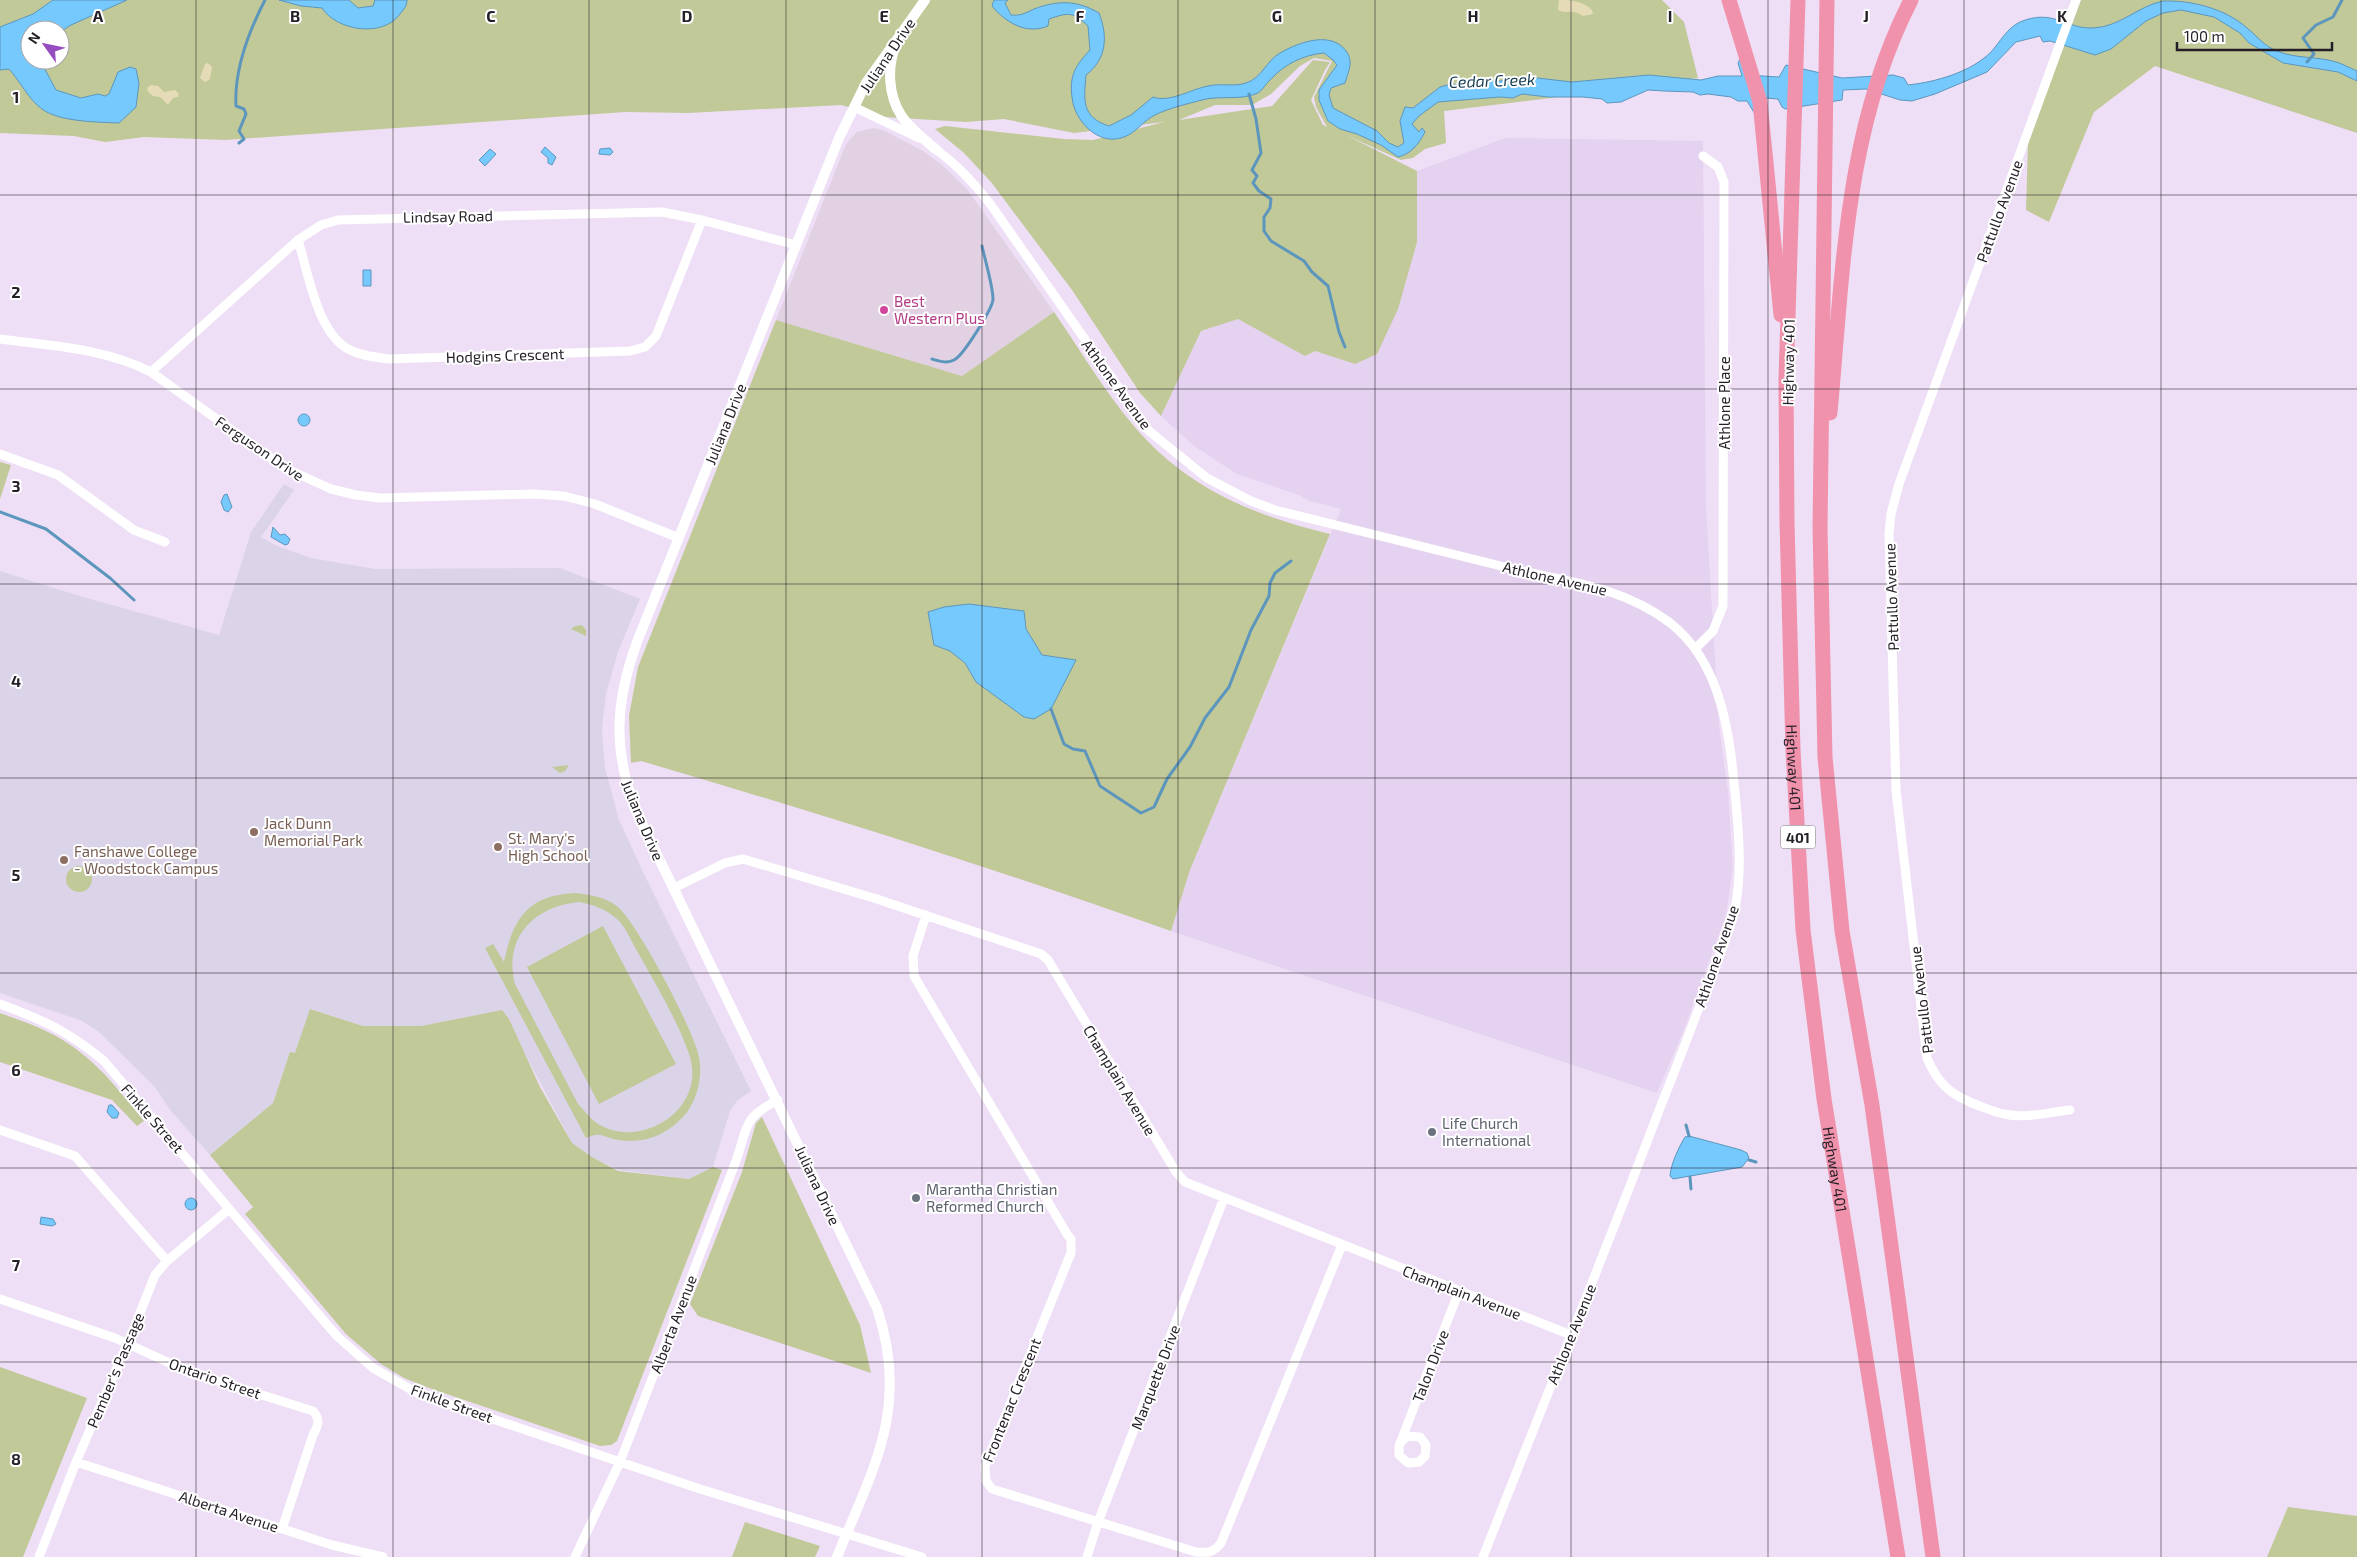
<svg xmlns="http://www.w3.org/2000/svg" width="2357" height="1557" viewBox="0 0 2357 1557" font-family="'Exo 2',sans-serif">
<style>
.commercial{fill:#e1d1e3}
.built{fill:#e5d1f0}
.education{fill:#dbd3e8}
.green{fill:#c1c998;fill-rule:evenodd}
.sand{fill:#e5dcb7}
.water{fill:#75c9fd;stroke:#5d96bd}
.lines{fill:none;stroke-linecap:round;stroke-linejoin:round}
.stream{stroke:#5d96bd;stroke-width:3}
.minor{stroke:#fff;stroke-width:9}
.tertiary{stroke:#fff;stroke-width:10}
.motorway{stroke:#f092ab;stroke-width:15}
.grid{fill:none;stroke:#241e27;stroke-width:1;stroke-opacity:0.55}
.hotel-dot{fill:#d1479c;stroke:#fff;stroke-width:2}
.education-dot{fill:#8d6e63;stroke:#fff;stroke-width:2}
.worship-dot{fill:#6b7280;stroke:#fff;stroke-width:2}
.labels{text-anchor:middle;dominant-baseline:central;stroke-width:4;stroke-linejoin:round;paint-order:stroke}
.shield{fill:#fff;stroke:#666268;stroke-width:1}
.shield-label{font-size:14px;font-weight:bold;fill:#241e27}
.street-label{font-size:15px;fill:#241e27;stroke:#fff}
.hotel-label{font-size:15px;fill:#b23c85;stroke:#fff;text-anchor:start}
.education-label{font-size:15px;fill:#785e54;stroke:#fff;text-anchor:start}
.worship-label{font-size:15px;fill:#5b616d;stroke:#fff;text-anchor:start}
.water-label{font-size:16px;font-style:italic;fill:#183d52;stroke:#fff}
.grid-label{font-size:16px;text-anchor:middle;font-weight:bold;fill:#241e27;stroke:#fff;stroke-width:4;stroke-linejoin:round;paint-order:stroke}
</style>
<rect width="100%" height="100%" fill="#eedff6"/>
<!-- commercial -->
<path class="commercial" d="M874 128 885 131 923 151 942 165 967 189 1054 312 962 376 776 320 846 144 857 132Z"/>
<!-- built -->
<path class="built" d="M1505 138 1703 141 1706 509 1719 726 1728 792 1733 867 1726 915 1683 1032 1657 1093 1171 931 1190 870 1341 509 1310 501 1299 495 1237 474 1194 446 1161 416 1201 331 1238 319 1305 356 1315 351 1355 364 1417 242V171Z"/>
<!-- education -->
<path class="education" d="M284 484 294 490 261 537 277 546 311 558 375 569 560 568 640 599 618 652 606 694 602 729 605 768 619 820 644 874 751 1091 738 1100 730 1111 713 1167 689 1179 618 1170 592 1157 572 1143 502 1010 421 1026H363L311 1009 295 1054 290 1053 273 1103 210 1155 171 1111 154 1086 99 1032 82 1021 0 993V571L73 594 219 635 251 532Z"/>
<!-- green -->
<path class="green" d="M0 0H1662L1684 22 1698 78 1592 93 1444 111 1446 143 1425 149 1413 158 1401 160 1346 135 1417 171V242L1398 309 1377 354 1355 364 1315 351 1305 356 1238 319 1201 331 1161 416 1140 393 1072 290 991 182 964 153 935 129 945 126 1064 139 1093 140 1164 122 1074 133 1004 119 966 122 884 117 841 105 688 113 625 112 225 140 144 137 105 142 74 136 0 133ZM30 30H60V60H30ZM1314 58 1332 61 1314 97 1316 107 1327 127 1323 125 1311 100 1325 70 1330 62 1313 60 1272 106 1179 120 1215 105H1252L1271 94 1300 66Z
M2081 0H2357V133L2155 66 2094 112 2049 222 2026 210 2028 142Z
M1054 312C1080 350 1104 390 1133 425 1186 488 1252 515 1330 534L1190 870 1171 931C996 869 819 813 641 761L631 763 629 716 638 667 776 320 962 376Z
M0 462 11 465 0 499Z
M582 625 586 630V636L571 629 575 626Z
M569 765 565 771 560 773 552 767Z
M66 879a13 13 0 1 1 26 0a13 13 0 1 1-26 0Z
M576 893C591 895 606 897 618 907 638 924 694 1031 699 1057 703 1077 697 1102 683 1117 665 1136 643 1144 618 1140 602 1137 601 1131 586 1138L485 948 493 944 504 962C513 918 528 895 576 893ZM579 902C594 905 606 909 617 919 626 927 631 941 637 951 654 981 680 1025 690 1057 692 1065 693 1072 692 1080 686 1123 629 1148 594 1121 588 1116 583 1109 578 1104L515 984C503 938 534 906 579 902Z
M603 926 676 1064 599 1104 527 967Z
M310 1009 363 1026H421L502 1010 509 1019 540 1087 572 1143 592 1157 618 1171 689 1179 713 1167 722 1170 617 1441 611 1445 600 1446 429 1388 404 1378 381 1364 346 1334 245 1214 253 1207 210 1155 273 1103 290 1052 295 1053Z
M0 1013C28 1023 57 1033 80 1052 105 1071 124 1097 144 1121L137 1126 112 1100 0 1062Z
M762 1117 860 1325 871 1373 698 1316 690 1304 742 1172 756 1123Z
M0 1367 87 1398 23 1557H0Z
M2288 1507 2357 1516V1557H2267Z
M745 1522 820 1546 815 1557H732Z"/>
<!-- sand -->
<path class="sand" d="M1559 0C1570 0 1584 1 1592 10L1593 14 1583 16C1570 8 1569 15 1558 10Z
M208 63 212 67 210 79 205 82 200 78 205 64Z
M151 85 158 86 164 92 175 90 179 94 178 97 173 98 168 105 160 97 153 96 148 92 147 88Z"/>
<!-- water -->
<path class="water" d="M53 0H127L71 25 60 32V30H30V50L28 51 30 53V60H40L56 90 81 98 98 94 105 96 109 94 118 72 130 67 136 69 139 83 136 107 119 123C98 122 59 122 42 109 29 100 20 81 9 69L0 70V27L33 14Z
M279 0H349L358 8 373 6 375 0H407C407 6 404 9 400 14 383 38 337 31 322 8L301 6Z
M994 0H1008L1005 3 1011 15C1021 16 1025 13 1034 9 1058 0 1077 0 1099 13 1108 36 1107 59 1086 75 1084 100 1081 117 1109 126L1131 115 1153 97C1170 103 1191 89 1208 86 1220 83 1235 87 1246 83 1262 78 1266 61 1280 53 1299 42 1334 29 1348 54 1353 63 1348 73 1345 83L1331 88 1329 95 1333 108 1377 131 1389 143 1398 147 1404 143 1400 121 1405 107 1413 108 1440 87 1451 84 1458 85 1469 80 1500 81 1529 77 1572 82 1649 75 1701 80 1718 76H1742L1738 63 1740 59 1747 75 1779 77 1786 65 1842 78 1893 75 1904 78 1908 85C1936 82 1971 72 1991 52 2000 42 2007 28 2020 22 2053 8 2065 29 2093 28 2120 27 2138 6 2163 1 2192 0 2226 9 2247 28 2257 36 2264 46 2277 51 2296 59 2317 56 2336 62 2343 64 2350 68 2357 71V81L2338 72 2283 63 2249 43 2240 33 2214 17 2181 10 2163 13 2146 21 2111 49 2095 55 2050 41 2043 42 2040 36 2016 42 1987 72 1935 94 1912 101 1900 100 1866 89 1843 90 1842 100 1785 109 1782 107 1778 99 1753 97 1755 114 1747 101H1738L1731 97 1708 94 1700 95 1693 92 1664 91 1648 90 1621 102 1607 103 1602 99 1583 97H1548L1522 94 1513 98 1500 97 1438 102 1419 116 1412 124 1419 132 1422 128 1425 132C1419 144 1411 154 1398 157L1381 145 1357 134 1340 129 1328 121 1319 100V90L1337 65 1333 60 1324 53C1303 55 1285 64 1271 79 1266 83 1263 90 1258 93 1241 101 1220 95 1202 100 1187 104 1169 108 1155 115 1144 120 1136 133 1124 137 1099 147 1074 121 1072 97 1069 75 1076 65 1090 50L1088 26C1073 12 1069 12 1049 19L1048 26C1027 35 1006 23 992 6Z
M545 147 556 157 552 165 548 163V158L541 152Z
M610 148 613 152 610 155 599 154 600 149Z
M490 149 496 154 485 166 479 160Z
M363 270H371V286H363Z
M298 420a6 6 0 1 1 12 0a6 6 0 1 1-12 0Z
M227 494 232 507 228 512 224 510 221 502 224 495Z
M273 527 280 535 285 534 290 539 288 544 285 545 271 537Z
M969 604 1024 611 1026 629 1042 655 1076 660 1051 709 1034 719 1024 717 976 682 965 663 950 651 934 645 928 612 944 607Z
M109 1105H112L119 1113 117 1118H112L107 1112Z
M1689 1136 1741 1150 1747 1153 1749 1158 1742 1167 1673 1179 1670 1176C1671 1163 1679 1147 1685 1137Z
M185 1204a6 6 0 1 1 12 0a6 6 0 1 1-12 0Z
M41 1217 53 1219 56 1224 52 1226 40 1224Z"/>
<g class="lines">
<!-- stream -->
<path class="stream" d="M2307 62 2314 54 2303 38 2316 25 2333 17 2342 0
M1249 94 1256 119 1261 153 1252 170 1257 176 1253 183 1259 191 1271 199 1270 208 1264 217V231L1271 241 1304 261 1312 272 1328 286 1339 332 1345 347
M239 143 244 139 239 131 246 114 244 109 236 106C234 70 249 31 265 0
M932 359C939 361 947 364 954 360 963 356 993 308 993 299 993 286 985 260 982 246
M0 512 46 529 110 578 134 600
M1051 709 1064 744 1073 749 1085 751 1100 786 1141 813 1154 807 1167 779 1190 747 1205 718 1229 687 1251 630 1269 596 1270 583 1275 573 1291 561
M1686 1125 1689 1136
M1749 1160 1756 1162
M1690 1177 1691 1189"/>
<!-- minor -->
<path class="minor" d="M854 107 919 138
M932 147C955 162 974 183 991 205L1149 431 1207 478 1251 501 1275 510C1353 529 1431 548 1509 568 1567 582 1618 585 1669 622 1724 664 1730 739 1736 803 1739 837 1742 874 1735 909 1729 936 1716 963 1706 989 1691 1029 1676 1068 1660 1108 1603 1258 1542 1407 1483 1557
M298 240C308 272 317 332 348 349 361 356 375 357 389 359L630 351 645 347 656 336 702 220
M0 339C51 346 104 348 151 372L285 468 331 489 356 495 380 498 534 494 564 496 595 504 679 538
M151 372 298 240 321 225 338 220 662 212 702 220 796 245
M0 454 58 475 134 530 165 542
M1695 649 1713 631 1723 606 1724 182 1718 167 1703 156
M674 888 725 863 743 859 877 899 1041 954 1048 960 1176 1172 1185 1182 1571 1335
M926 915 913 956 914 976 1067 1234 1071 1239V1253L985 1466 986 1481 992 1489 1196 1552C1208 1553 1213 1553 1221 1543L1342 1245
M0 1004C43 1020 68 1031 104 1061L324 1321 338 1337 373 1368 419 1394 700 1489 922 1557
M2070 1110C2050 1112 2025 1119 2004 1114 1997 1113 1989 1109 1982 1107 1953 1096 1939 1087 1927 1058L1896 790 1889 534 1891 514 1899 484 2076 0
M0 1130 75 1156 167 1261
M0 1299 115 1338 189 1372 313 1411C321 1420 318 1426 313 1435L282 1529
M1401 1442 1407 1436 1420 1437 1426 1445 1425 1456 1419 1462 1408 1463 1399 1455V1446L1459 1291
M76 1462 332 1545 383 1557
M39 1557 76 1462 132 1333 155 1275 167 1261 228 1210
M575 1557 620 1462 736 1161C748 1127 742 1118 778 1100
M1087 1557 1098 1522 1224 1198"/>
<!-- tertiary -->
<path class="tertiary" d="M896 45C887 66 888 95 901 115 910 129 925 140 937 150
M837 1557C874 1466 910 1408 877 1308L635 809C613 748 615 703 637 642L839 138 866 83 925 0"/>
<!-- motorway -->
<g class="motorway">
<path d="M1729 0 1760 102 1781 315"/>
<path id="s1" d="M1798 0 1786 379 1787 522 1793 750 1803 930 1824 1099 1898 1557"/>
<path d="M1827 0 1820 528 1825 757 1842 931 1872 1105 1933 1557"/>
<path d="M1830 413C1843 272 1845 128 1911 0"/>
</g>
</g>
<!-- grid -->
<path class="grid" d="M196 0V1557M393 0V1557M589 0V1557M786 0V1557M982 0V1557M1178 0V1557M1375 0V1557M1571 0V1557M1768 0V1557M1964 0V1557M2161 0V1557M0 195H2357M0 389H2357M0 584H2357M0 778H2357M0 973H2357M0 1168H2357M0 1362H2357"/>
<!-- markers -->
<circle class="hotel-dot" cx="884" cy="310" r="5"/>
<g class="education-dot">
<circle cx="254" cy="832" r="5"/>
<circle cx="498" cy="847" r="5"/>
<circle cx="64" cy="860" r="5"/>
</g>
<g class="worship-dot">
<circle cx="1432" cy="1132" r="5"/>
<circle cx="916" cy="1198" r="5"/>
</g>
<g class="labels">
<!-- shield labels -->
<rect class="shield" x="1780.5" y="825.5" width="35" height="23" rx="4"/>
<g class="shield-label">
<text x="1798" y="837">401</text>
</g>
<!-- street labels -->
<g class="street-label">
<text transform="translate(887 55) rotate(-56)">Juliana Drive</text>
<text transform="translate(1999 211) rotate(-70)">Pattullo Avenue</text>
<text transform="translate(448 216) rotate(-1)">Lindsay Road</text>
<text transform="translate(505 355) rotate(-2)">Hodgins Crescent</text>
<text transform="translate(1788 362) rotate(-89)">Highway 401</text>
<text transform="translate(1117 384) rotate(54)">Athlone Avenue</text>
<text transform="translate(1724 403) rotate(-90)">Athlone Place</text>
<text transform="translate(725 424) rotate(-68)">Juliana Drive</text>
<text transform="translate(260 448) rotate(34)">Ferguson Drive</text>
<text transform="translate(1555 578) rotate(13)">Athlone Avenue</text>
<text transform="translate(1891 597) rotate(-92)">Pattullo Avenue</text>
<text stroke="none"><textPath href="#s1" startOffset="768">Highway 401</textPath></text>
<text transform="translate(643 820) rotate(67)">Juliana Drive</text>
<text transform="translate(1716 956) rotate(-71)">Athlone Avenue</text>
<text transform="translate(1921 1000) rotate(-97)">Pattullo Avenue</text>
<text transform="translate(1120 1080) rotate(59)">Champlain Avenue</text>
<text transform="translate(153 1118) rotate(49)">Finkle Street</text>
<text stroke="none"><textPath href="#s1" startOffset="1172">Highway 401</textPath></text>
<text transform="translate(818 1185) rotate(65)">Juliana Drive</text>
<text transform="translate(1462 1292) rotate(21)">Champlain Avenue</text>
<text transform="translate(673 1324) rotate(-69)">Alberta Avenue</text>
<text transform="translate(1571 1334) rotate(-68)">Athlone Avenue</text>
<text transform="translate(1430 1366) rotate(-69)">Talon Drive</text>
<text transform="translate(115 1370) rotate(-67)">Pember's Passage</text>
<text transform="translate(1155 1377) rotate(-69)">Marquette Drive</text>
<text transform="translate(215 1378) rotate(19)">Ontario Street</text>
<text transform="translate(1011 1400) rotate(-68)">Frontenac Crescent</text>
<text transform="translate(452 1403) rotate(20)">Finkle Street</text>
<text transform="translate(229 1511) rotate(18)">Alberta Avenue</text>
</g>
<!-- hotel labels -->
<g class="hotel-label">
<text x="894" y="301">Best<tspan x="894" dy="17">Western Plus</tspan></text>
</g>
<!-- education labels -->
<g class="education-label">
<text x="264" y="823">Jack Dunn<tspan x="264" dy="17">Memorial Park</tspan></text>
<text x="508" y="838">St. Mary's<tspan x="508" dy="17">High School</tspan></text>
<text x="74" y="851">Fanshawe College<tspan x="74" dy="17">- Woodstock Campus</tspan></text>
</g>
<!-- worship labels -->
<g class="worship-label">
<text x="1442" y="1123">Life Church<tspan x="1442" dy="17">International</tspan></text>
<text x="926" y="1189">Marantha Christian<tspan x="926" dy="17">Reformed Church</tspan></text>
</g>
<!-- water labels -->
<g class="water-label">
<text transform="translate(1492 80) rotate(-2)">Cedar Creek</text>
</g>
</g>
<g class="grid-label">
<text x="98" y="22">A</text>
<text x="295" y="22">B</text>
<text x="491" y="22">C</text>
<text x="687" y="22">D</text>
<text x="884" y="22">E</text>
<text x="1080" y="22">F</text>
<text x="1277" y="22">G</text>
<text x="1473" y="22">H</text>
<text x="1670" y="22">I</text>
<text x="1866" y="22">J</text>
<text x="2062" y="22">K</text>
<text x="16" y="103">1</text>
<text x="16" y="298">2</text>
<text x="16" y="492">3</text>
<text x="16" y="687">4</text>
<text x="16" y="881">5</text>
<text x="16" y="1076">6</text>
<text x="16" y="1271">7</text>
<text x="16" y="1465">8</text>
</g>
<!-- north arrow -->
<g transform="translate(45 45) rotate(303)"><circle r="24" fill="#ffffff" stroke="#a7a5a9"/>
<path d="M0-4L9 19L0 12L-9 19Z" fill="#954dc0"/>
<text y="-8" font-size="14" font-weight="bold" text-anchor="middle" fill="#241e27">N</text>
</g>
<!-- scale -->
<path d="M2177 42v8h155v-8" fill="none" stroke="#241e27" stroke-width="2.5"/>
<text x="2184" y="42" font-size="15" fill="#241e27" stroke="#ffffff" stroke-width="4" paint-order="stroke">100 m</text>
</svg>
